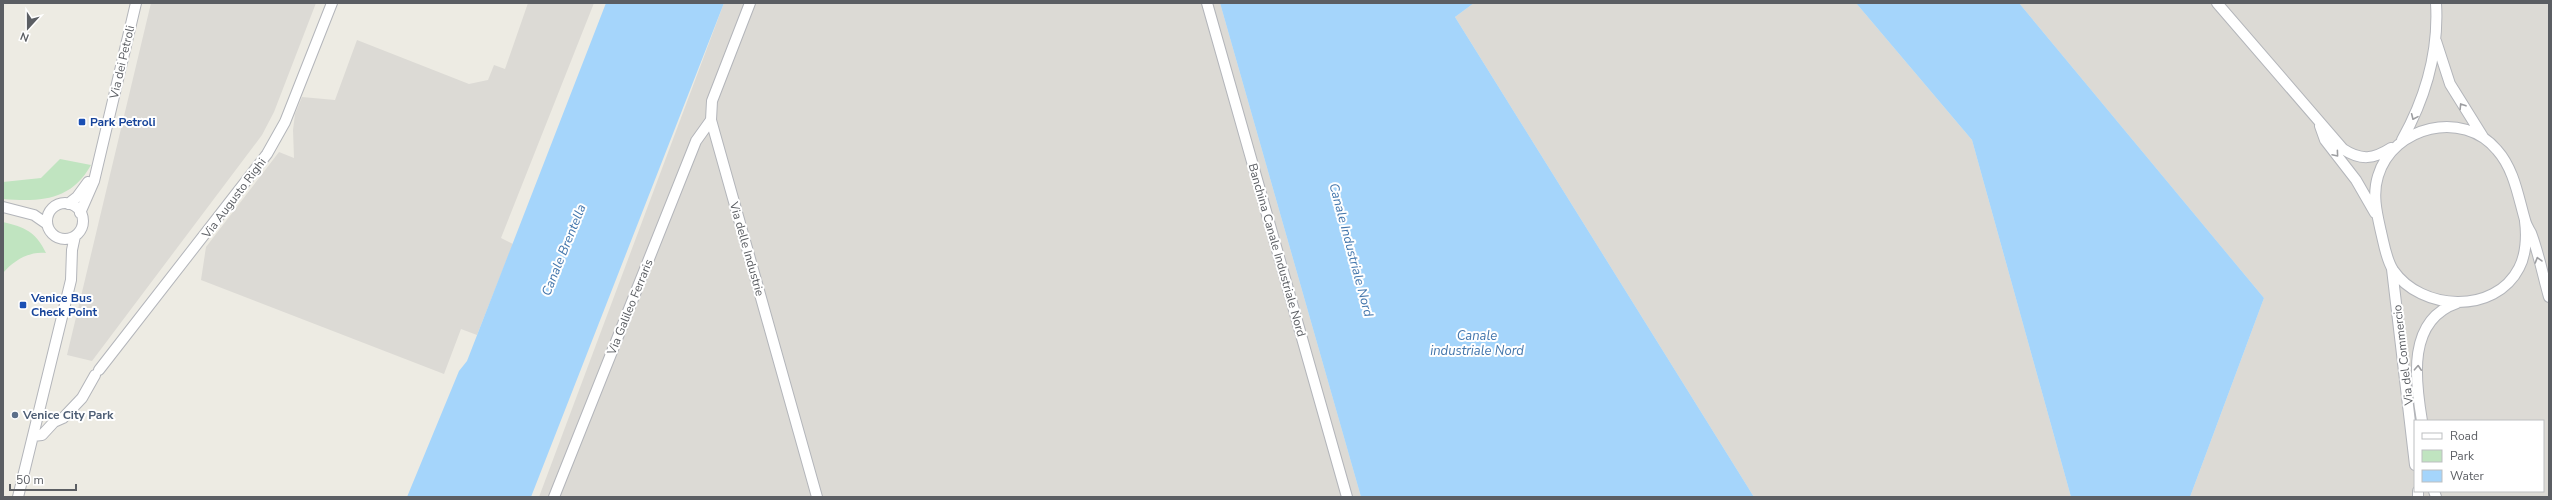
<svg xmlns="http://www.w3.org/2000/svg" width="2552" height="500" viewBox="0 0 2552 500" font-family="'Nunito Sans',sans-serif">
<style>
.industrial{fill:#dcdad5;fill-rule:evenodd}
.green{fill:#c0e4c0}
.water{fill:#a5d5fb}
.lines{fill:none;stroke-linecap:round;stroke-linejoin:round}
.minor-casing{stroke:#b3b5ba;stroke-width:12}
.minor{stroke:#fff;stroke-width:10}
.oneway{stroke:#9d9ea1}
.transit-dot{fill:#1a4fb4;stroke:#fff;stroke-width:1.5}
.service-dot{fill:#5c6f8a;stroke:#fff;stroke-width:1.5}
.labels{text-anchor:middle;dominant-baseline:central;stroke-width:4;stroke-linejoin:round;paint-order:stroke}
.street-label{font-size:12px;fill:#5b5e63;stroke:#fff}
.transit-label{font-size:12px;font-weight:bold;fill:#164399;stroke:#fff;text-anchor:start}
.service-label{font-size:12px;font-weight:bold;fill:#4e5e75;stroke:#fff;text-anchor:start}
.water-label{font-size:13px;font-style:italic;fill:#4376ac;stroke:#fff}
</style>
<rect width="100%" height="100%" fill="#edebe3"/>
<!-- industrial -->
<path class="industrial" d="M151 3H316L274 112 262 135 92 361 67 355Z
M528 3H594L501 238 513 244 477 335 461 329 444 374 201 280 206 247 279 152 294 158 293 130 295 114 302 97 335 100 357 40 469 84 488 80 494 65 505 69Z
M724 3H1220L1361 497H539Z
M1474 3H1856L1972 140 2071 497H1754L1455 17Z
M2019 3H2549V497H2190L2264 298ZM2415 421H2543V491H2415Z"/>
<!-- green -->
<path class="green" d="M60 159 91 165C71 201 40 202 3 199V182L41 178Z
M3 222C25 227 36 232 46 253 30 251 14 260 3 273Z"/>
<!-- water -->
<path class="water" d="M606 3H724L531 497H407L459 371 467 361Z
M1220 3H1474L1455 17 1754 497H1361Z
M1856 3H2019L2264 298 2190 497H2071L1972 140Z"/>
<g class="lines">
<defs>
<path id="minor" d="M750 3 712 101 711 120 817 497
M1207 3 1347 497
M2217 3 2343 149C2361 161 2374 159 2391 148
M2436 41 2450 84 2483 137
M2320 126 2325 140 2356 180 2375 213
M2402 140C2426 97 2439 52 2436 3
M47 221a18 18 0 1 1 36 0a18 18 0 1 1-36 0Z
M68 204 77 197 88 182
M3 207 34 215 47 224
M80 213 94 181 136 3
M2525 221C2527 236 2526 255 2519 268 2495 315 2421 311 2393 270 2386 259 2384 244 2381 232 2377 214 2372 195 2378 176 2393 126 2463 109 2497 150 2514 169 2518 196 2525 220 2526 225 2529 229 2531 233 2539 254 2543 276 2549 297
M2392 269 2415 465
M99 370 267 154 285 122 332 3
M2422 421C2415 380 2407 320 2457 303
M33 436 42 435 54 422 63 418 82 398 95 375
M2418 491V497
M2434 491 2436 497
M18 497 71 280 72 250 75 236
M554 497 696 141 711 120"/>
</defs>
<!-- minor casing -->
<use href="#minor" class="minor-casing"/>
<!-- minor -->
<use href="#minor" class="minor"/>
</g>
<!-- one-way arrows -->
<defs><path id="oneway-chevron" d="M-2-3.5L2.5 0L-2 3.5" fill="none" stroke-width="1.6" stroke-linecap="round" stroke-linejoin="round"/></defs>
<g class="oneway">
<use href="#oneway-chevron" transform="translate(2462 106) rotate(-122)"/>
<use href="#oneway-chevron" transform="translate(2414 117) rotate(114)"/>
<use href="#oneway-chevron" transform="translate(2336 154) rotate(50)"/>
<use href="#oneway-chevron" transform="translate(2538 260) rotate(-106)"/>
<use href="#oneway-chevron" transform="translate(2418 368) rotate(-87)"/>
</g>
<!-- markers -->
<g class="transit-dot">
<rect x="78" y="118" width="8" height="8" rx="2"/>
<rect x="19" y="301" width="8" height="8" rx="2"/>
</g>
<circle class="service-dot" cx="15" cy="415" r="4"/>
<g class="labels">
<!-- street labels -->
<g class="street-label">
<text transform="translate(122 62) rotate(-77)">Via dei Petroli</text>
<text transform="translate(234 198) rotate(-53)">Via Augusto Righi</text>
<text transform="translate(747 249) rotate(74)">Via delle Industrie</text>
<text transform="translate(1277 250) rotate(74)">Banchina Canale Industriale Nord</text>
<text transform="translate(630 307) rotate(-68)">Via Galileo Ferraris</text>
<text transform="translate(2403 355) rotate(-97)">Via del Commercio</text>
</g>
<!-- transit labels -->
<g class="transit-label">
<text x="90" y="122">Park Petroli</text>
<text x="31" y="298">Venice Bus<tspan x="31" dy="14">Check Point</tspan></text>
</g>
<!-- service labels -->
<g class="service-label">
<text x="23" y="415">Venice City Park</text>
</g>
<!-- water labels -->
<g class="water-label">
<text transform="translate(564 250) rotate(-68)">Canale Brentella</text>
<text transform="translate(1351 250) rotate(75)">Canale Industriale Nord</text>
<text x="1477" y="336">Canale<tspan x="1477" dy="15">industriale Nord</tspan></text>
</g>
</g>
<!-- border -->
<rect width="2552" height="500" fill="none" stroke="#5b5e63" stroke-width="8"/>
<!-- legend -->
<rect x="2414" y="420" width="130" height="72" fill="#ffffff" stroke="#bdbfc1"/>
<rect x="2422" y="433" width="20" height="6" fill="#ffffff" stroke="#bdbfc1"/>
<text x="2450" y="440" font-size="12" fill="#5b5e63">Road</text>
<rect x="2422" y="450" width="20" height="12" fill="#c0e4c0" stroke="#bdbfc1"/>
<text x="2450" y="460" font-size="12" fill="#5b5e63">Park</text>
<rect x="2422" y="470" width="20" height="12" fill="#a5d5fb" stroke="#bdbfc1"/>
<text x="2450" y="480" font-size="12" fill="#5b5e63">Water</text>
<!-- north arrow -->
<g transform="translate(28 28) rotate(201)" stroke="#ffffff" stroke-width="3" paint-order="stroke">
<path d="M0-3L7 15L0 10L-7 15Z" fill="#5b5e63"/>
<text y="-6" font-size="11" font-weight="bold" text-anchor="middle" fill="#5b5e63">N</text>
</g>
<!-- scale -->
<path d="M10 484v6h66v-6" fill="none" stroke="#5b5e63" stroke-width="2"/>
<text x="16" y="484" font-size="12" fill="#5b5e63" stroke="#ffffff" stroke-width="3" paint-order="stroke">50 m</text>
</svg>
